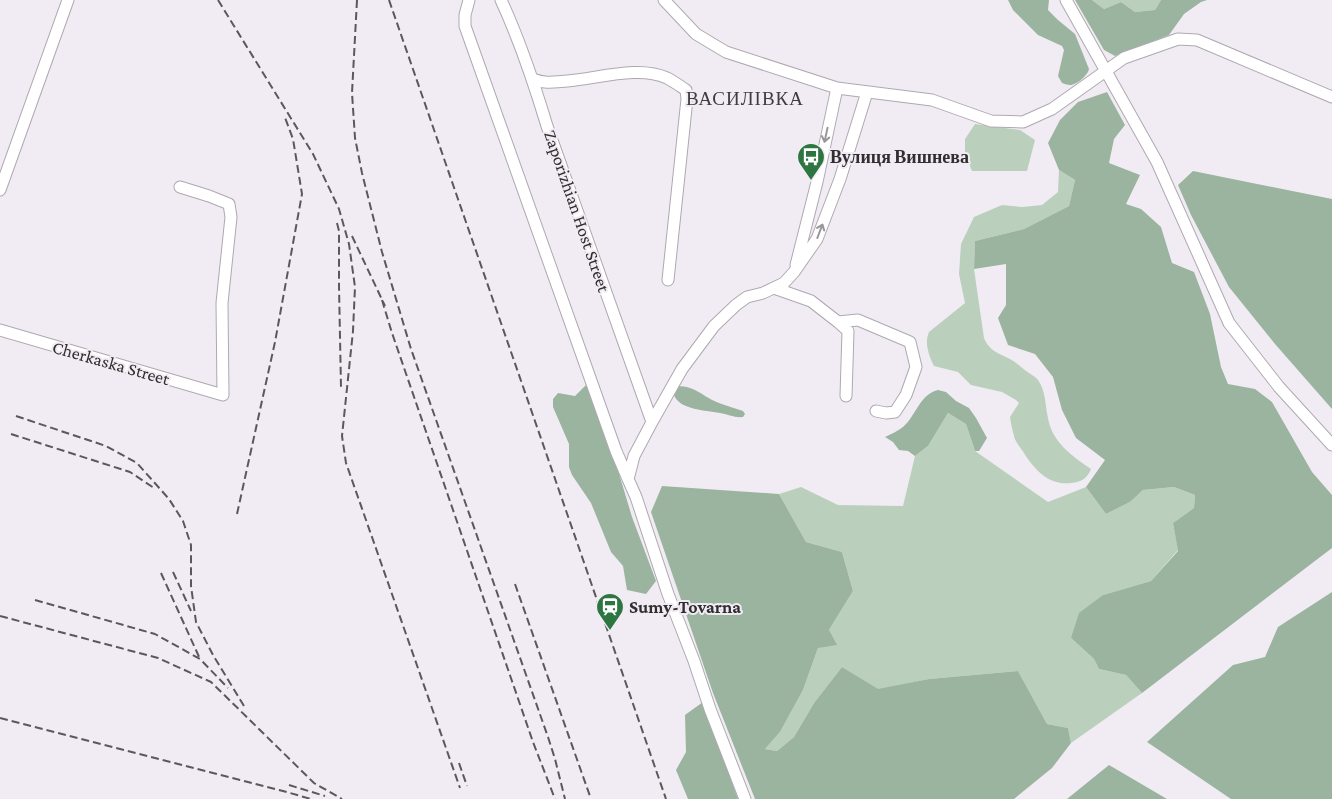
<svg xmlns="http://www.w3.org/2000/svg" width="1332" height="799" viewBox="0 0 1332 799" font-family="'Crimson Pro',serif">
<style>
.green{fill:#bad0bd}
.forest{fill:#9bb49f}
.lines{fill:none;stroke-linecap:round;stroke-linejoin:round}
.minor-casing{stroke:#aea9b0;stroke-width:13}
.minor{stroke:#fff;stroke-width:11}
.rail{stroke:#5a585b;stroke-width:2;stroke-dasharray:8 4;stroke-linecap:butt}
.oneway{stroke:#989698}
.labels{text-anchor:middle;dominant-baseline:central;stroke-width:4;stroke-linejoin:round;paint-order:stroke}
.poi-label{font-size:18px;font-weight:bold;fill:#302e30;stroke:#f1ecf3;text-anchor:start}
.street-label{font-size:18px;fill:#302e30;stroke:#f1ecf3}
.neighbourhood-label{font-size:19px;letter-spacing:1px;fill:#3e3a3f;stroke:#f1ecf3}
</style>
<rect width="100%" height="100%" fill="#f1ecf3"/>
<!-- green -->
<path class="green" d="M1092 0H1161L1155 10 1135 12 1121 2 1104 9Z
M975 124 1020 130 1035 140 1027 171H972L965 153V139Z
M1059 170 1075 180 1069 206 1024 229 975 241 974 269 984 338C990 352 999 353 1010 359 1017 363 1023 369 1029 373 1032 375 1036 377 1038 380 1046 391 1045 405 1048 418 1052 442 1072 456 1091 469 1087 479 1081 482 1071 483 1048 486 1033 468 1022 450 1019 446 1015 441 1014 436 1012 430 1011 423 1010 417L1019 403 1016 400 1002 392 971 385 958 372 934 366C929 356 924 343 929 332L965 303 959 274 961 244 974 217 1002 205 1022 207 1042 205 1058 192Z
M948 413 966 424 975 451 1048 502 1086 487 1106 514 1130 502 1143 490 1174 487 1195 495 1194 508 1173 523 1178 550 1151 581 1103 595 1071 638 1094 659 1099 669 1126 675 1142 693 1071 743 1068 728 1047 724 1018 671 929 679 878 690 842 667 814 703 794 737 777 751 765 749 780 732 803 690 818 648 853 591 842 552 806 542 779 494 801 487 838 505 903 506 915 456 928 446Z"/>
<!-- forest -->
<path class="forest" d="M1008 0H1049L1048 10 1058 20 1075 34 1089 69C1088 75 1077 85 1070 85 1068 85 1065 84 1062 83L1058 76 1064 50 1062 46 1038 35 1013 10Z
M1075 0H1092L1104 9 1121 2 1135 12 1155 10 1161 0H1207L1201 2 1184 14 1169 35 1115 56 1104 50Z
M1107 92 1125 125 1114 139 1109 163 1140 175 1126 204 1141 209 1161 227 1172 263 1194 272 1210 314 1221 367 1228 384 1255 389 1272 402 1312 472 1332 495V548L1142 693 1126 675 1099 669 1094 659 1071 638 1079 613 1103 595 1151 581 1178 551 1173 523 1194 508 1195 495 1174 487 1143 490 1130 502 1106 514 1086 487 1105 460 1076 438 1062 410 1053 377 1035 354 1008 345 998 318 1006 305V264L974 269 975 241 1024 229 1069 206 1075 180 1059 170 1048 143 1060 120 1078 102Z
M1193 171 1332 199V409L1275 344 1229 287 1191 215 1178 185Z
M587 384 597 400 632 517 656 581 646 594 627 590 623 566 611 552 591 503 572 475 569 467V444L553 407V399L558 393 575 396Z
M677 386C696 386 703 397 719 403 726 406 735 408 743 411L745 414 743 417C735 418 727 414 720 413 705 410 675 410 673 391Z
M938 390 946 392 956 401 969 408 976 418 987 438 979 451H975L966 424 948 413 928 446 915 456 908 451 899 450 893 442 885 437C891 434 898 431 903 427 916 416 919 395 938 390Z
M662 486 779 494 806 542 842 552 853 591 829 630 837 645 818 648 803 690 780 732 765 749 777 751 794 737 814 703 842 667 878 689 929 679 1018 671 1047 724 1068 728 1071 743 1052 768 1014 799H755L713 693 651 512Z
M1332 592V799H1231L1147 742 1233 665 1265 657 1278 627Z
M703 702 738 799H688L676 770 686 752 685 715Z
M1109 765 1167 799H1067Z"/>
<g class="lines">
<defs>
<path id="minor" d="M469 0 465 15V26L616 451 628 479
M501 0C520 41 534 83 547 126L652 422
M664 0 696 34 726 52 837 88 932 100 991 121 1023 122 1052 109 1124 58 1178 39 1197 40 1332 97
M1066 0 1157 162 1229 323 1279 387 1332 445
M533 79C545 84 554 82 567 81 597 79 638 65 667 78 673 81 680 86 686 90L687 99 668 280
M0 190 68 0
M796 265 817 182 837 88
M774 288 811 301 838 322 858 320 910 342 916 367 906 395 895 412 886 413 876 411
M838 322 848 331 846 396
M0 330 223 395 222 303 231 217 229 204 209 196 180 187
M745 799 710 709 694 661 668 594 636 497 628 479 634 456 652 422 682 369 714 326 736 305 747 297 763 293 784 283 794 272 817 239 840 179 867 92"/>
</defs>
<!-- minor casing -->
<use href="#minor" class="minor-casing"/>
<!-- minor -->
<use href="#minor" class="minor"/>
<!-- rail -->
<path class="rail" d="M218 0 313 154 339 209 349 244 355 287 353 331 342 436 346 463 460 788
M357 0 352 93 355 138 362 173 382 252 411 349 548 737 555 759 565 799
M389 0 666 799
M337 223 339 231V286L341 388
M352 236 385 306
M382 300 392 333 533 742 555 799
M16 416 106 446 137 463 169 499 183 521 191 545V586L196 622 213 655 244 706
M11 434 130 472 154 488
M237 514 275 342 302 194 293 139 284 115
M173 572 191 611
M161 573 200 659
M515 584 591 799
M35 600 155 634 200 659 228 688
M0 616 158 658 211 682 314 783 342 799
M0 718 283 791 311 799
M459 763 467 786
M289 785 325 796"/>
</g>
<!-- one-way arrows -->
<defs><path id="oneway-shaft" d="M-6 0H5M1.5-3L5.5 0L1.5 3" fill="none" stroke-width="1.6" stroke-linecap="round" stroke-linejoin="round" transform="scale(1.25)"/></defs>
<g class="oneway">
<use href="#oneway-shaft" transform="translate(826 135) rotate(102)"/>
<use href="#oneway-shaft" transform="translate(820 231) rotate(-69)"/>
</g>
<!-- icons -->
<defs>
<symbol id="bus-pin" viewBox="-11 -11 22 30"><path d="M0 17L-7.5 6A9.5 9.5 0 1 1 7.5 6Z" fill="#2d7541" stroke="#f1ecf3"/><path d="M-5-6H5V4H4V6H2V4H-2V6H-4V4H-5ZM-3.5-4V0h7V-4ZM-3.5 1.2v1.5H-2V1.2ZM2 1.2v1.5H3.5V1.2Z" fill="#fff"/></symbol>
<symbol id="station-pin" viewBox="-11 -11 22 30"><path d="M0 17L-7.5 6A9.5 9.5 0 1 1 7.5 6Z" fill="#2d7541" stroke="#f1ecf3"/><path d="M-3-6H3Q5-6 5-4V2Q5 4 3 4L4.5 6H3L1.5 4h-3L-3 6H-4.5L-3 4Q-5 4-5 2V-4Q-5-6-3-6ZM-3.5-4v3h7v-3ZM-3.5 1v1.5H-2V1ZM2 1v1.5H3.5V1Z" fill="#fff"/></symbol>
</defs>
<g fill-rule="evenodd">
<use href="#bus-pin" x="795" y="141" width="32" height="43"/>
<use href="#station-pin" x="594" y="591" width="32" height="43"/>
</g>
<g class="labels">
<!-- poi labels -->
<g class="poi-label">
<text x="830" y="157">Вулиця Вишнева</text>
<text x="629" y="607">Sumy-Tovarna</text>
</g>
<!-- street labels -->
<g class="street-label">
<text transform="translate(577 211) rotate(71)">Zaporizhian Host Street</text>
<text transform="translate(111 363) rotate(16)">Cherkaska Street</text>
</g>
<!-- neighbourhood labels -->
<g class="neighbourhood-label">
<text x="745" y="98">ВАСИЛІВКА</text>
</g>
</g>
</svg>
